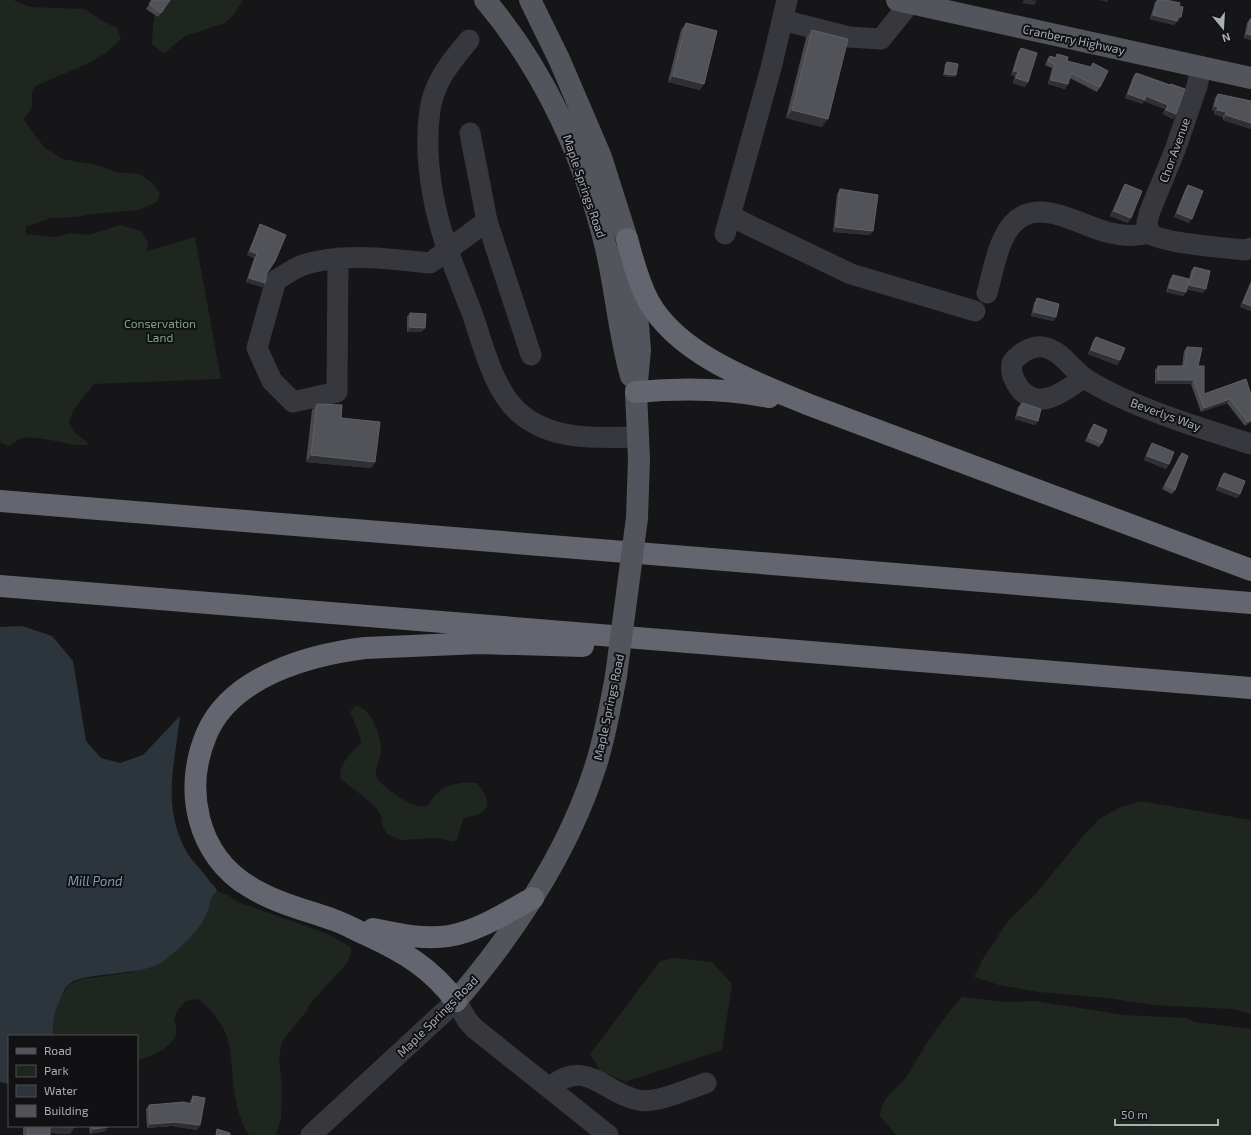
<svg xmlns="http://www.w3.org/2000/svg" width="1251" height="1135" viewBox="0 0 1251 1135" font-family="'Exo 2',sans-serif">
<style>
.green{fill:#1e261f}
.water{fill:#2c353c}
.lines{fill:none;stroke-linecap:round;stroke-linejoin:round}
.minor{stroke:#37383d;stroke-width:21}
.major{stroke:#53555c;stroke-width:22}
.highway{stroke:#63666e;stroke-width:22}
.major-bridge{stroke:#53555c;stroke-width:22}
.wall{fill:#47494d}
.shaded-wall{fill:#2f3033}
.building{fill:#525359;stroke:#5f6168}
.labels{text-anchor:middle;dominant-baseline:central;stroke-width:4;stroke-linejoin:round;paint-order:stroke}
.street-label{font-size:12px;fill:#a8adb8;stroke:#111113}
.park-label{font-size:12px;fill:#7fa381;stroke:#111113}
.water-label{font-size:13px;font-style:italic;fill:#7f9bb3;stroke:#111113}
</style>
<rect width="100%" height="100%" fill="#161618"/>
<!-- green -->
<path class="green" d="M0 0H13L30 7 85 9 104 22 116 27 121 38C103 63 60 73 34 87 27 103 40 102 23 119L44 147 62 159 102 166 115 172 140 174 153 183 160 194 158 200 155 203 139 210 91 214 76 217 51 218 26 227V234L55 237 73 233 89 235 120 225 141 231 148 243 147 251 195 237 221 379 94 384 75 408 69 421 73 431 87 442 88 445C66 447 45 435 23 438 18 439 13 443 10 446L1 443 0 439Z
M156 0H243L233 16 225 23 185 36 167 51 163 53 152 44C152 40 155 3 156 0Z
M356 705C371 709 380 733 381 748 382 760 370 771 380 782 388 790 417 813 428 805 431 803 432 798 435 795 446 784 462 781 477 783 485 792 495 808 478 814 473 817 468 816 463 819L457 840 453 842 439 838 401 840 388 835 383 828 381 816 374 805 341 779C337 765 352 752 361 743 360 732 354 722 350 712Z
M1140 801 1251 820V1014L1231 1009 1154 1005 1107 998 1039 992 999 985 974 977 983 959 1008 921 1034 896 1084 835 1099 819 1119 808Z
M217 891 228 895 238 902 328 934 351 947V954L346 964 310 1004 305 1013 282 1041 279 1059 282 1087 281 1118 276 1135H249C237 1117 233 1091 232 1069 231 1057 230 1041 224 1030 218 1018 209 1008 199 999L186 1001 177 1011 174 1020C185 1043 155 1055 137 1061V1036H53L52 1024 55 1008 68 985 82 979 134 972 207 913 211 898Z
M676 958 712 962 732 984 722 1050 625 1082 600 1071 590 1054 660 961Z
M962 997 1006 1002 1035 1001 1124 1015 1187 1018 1195 1022 1251 1029V1135H896L880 1116C880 1097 900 1088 909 1073 924 1046 941 1020 962 997Z"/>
<!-- water -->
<path class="water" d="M22 626 52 636 73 661 86 741 101 758 120 763 143 755 180 716C175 764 162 801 184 847 190 860 201 868 208 879 211 884 215 885 217 891 209 899 211 903 207 913 200 931 180 948 165 960 142 978 84 970 68 985 65 987 63 994 61 998 54 1011 52 1022 53 1036H9V1084L0 1082V627Z"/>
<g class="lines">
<!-- minor -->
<path class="minor" d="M782 20 849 37 881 39 910 3
M469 40C451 62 434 81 430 110 426 137 428 168 433 195 440 236 457 274 472 313 483 344 494 394 522 415 554 441 599 438 638 437
M730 216 851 274 975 311
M487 221 531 355
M1149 233 1147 222 1150 211 1175 150 1197 86 1201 67
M1149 233C1161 243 1226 248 1245 250L1251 248
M725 234 771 68 787 0
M338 258 337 392 293 402 272 381 257 348 276 280C285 275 294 268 303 265 344 252 389 259 430 263L487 221 470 133
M987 293C992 276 996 252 1004 237 1028 189 1072 223 1107 232 1121 236 1135 237 1149 233
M1083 378C1065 391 1039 412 1020 389 1014 381 1010 373 1012 363 1018 354 1032 345 1043 347 1062 350 1073 372 1089 381 1134 408 1200 428 1251 444
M549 1088C586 1056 603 1093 638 1100 656 1104 688 1089 706 1083
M311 1135 456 1001 467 1020 474 1028 608 1135"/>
<!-- major -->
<path class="major" d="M485 0C545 71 585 159 606 248 616 291 619 334 631 376
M530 0 559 59 601 157 627 239 636 301 640 350 636 392 639 459 637 518
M897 0 1251 78
M456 1001C515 932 567 855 595 768 605 738 610 707 616 676"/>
<!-- highway -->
<path class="highway" d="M627 239C633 260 638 282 649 302 679 355 754 382 807 404L1251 570
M636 392C680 388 725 388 769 397
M0 501 1251 603
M0 586 1251 688
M373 929C397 934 424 940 449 936 479 931 507 912 533 898
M456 1001C431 968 404 952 367 935 356 930 345 924 334 920 306 910 276 903 250 887 196 855 183 788 207 733 232 676 309 655 365 648L479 643 583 646"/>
<!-- major-bridge -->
<path class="major-bridge" d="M616 676 637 518"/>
</g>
<!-- wall -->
<path class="wall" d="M152 0H170L158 17 146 9Z
M1157 0H1166L1178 22 1177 21 1174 25 1150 19 1155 2Z
M1250 19H1251V40L1244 38 1247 23Z
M686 23 700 90 668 82 681 30Z
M812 30 822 127 786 118 806 38Z
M1021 48 1028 82 1025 87 1013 83 1015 76 1011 75 1018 52Z
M1057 54 1067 61 1090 67 1093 63 1100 87 1097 92 1070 78 1068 84 1065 89 1048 84 1052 68 1045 65 1047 60 1050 56 1055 58Z
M947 62 956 75 954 77 943 76 945 64Z
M1136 73 1170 85 1171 84 1176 114 1173 119 1163 114 1165 109 1144 101 1142 104 1125 98 1133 77Z
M1218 94 1251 101V129L1223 120V117L1214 114 1215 111 1212 110 1215 98Z
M1125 184 1128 223 1110 216 1122 189Z
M1188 185 1189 223 1174 217 1185 190Z
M840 189 870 235 833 232 837 194Z
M260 224 265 283 262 287 246 282 254 258 247 255 258 228Z
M1194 267 1203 293 1186 289V292L1183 296 1166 292 1170 279 1173 275 1189 279 1191 271Z
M1251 281V311L1240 307Z
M1037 298 1056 317 1053 321 1031 316 1034 303Z
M410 313 422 332H407V317Z
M1096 337 1120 360 1117 365 1088 354 1093 341Z
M1187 347 1198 366 1204 394 1246 379 1251 422 1245 426 1227 403 1201 412 1191 384H1155V370L1158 366H1182L1184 351Z
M1022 403 1038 421 1035 425 1015 419 1018 407Z
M317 404 375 462 371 468 306 462 312 410Z
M1094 424 1102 443 1099 447 1085 441 1091 428Z
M1152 443 1169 464 1166 469 1144 460 1149 448Z
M1182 453 1175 490 1172 494 1162 489 1179 457Z
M1224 473 1240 494 1237 498 1216 490 1221 477Z
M193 1096 200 1125 197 1130 172 1126 147 1128 146 1109 149 1105 190 1103V1101Z
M25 1126H75L70 1134 50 1133V1135H23V1128Z
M89 1126H108L105 1131 90 1134Z"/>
<!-- shaded-wall -->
<path class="shaded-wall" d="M1024 0H1032L1037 1 1034 5 1022 3Z
M1099 0H1108L1107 2Z
M1153 15 1178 17H1181L1178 22 1177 21 1174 25 1150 19Z
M1247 34 1251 35V40L1244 38Z
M1014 71 1018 72 1015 76 1011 75Z
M945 74 956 75 954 77 943 76Z
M673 76 704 84 700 90 668 82Z
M1016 78 1028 82 1025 87 1013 83Z
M1051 80 1068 84 1065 89 1048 84Z
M1128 94 1146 96 1168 105 1165 109 1144 101 1142 104 1125 98Z
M1215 106 1218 107 1215 111 1212 110Z
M792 110 828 119 822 127 786 118Z
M1166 110 1176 114 1173 119 1163 114Z
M1217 110 1226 112 1223 117 1214 114Z
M1226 115 1251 123V129L1223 120Z
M1114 211 1131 218 1128 223 1110 216Z
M1177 213 1192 219 1189 223 1174 217Z
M836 227 873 231 870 235 833 232Z
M250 251 257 254 254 258 247 255Z
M249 278 265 283 262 287 246 282Z
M1189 285 1206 289 1203 293 1186 289Z
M1169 288 1186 292 1183 296 1166 292Z
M1243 303 1251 306V311L1240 307Z
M1034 312 1056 317 1053 321 1031 316Z
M410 327 425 328 422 332H407Z
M1091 350 1120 360 1117 365 1088 354Z
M1158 380H1194L1191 384H1155Z
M1230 399 1227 403 1201 412 1204 408Z
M1018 415 1038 421 1035 425 1015 419Z
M1251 420V422L1245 426 1248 422Z
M311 455 375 462 371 468 306 462Z
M1147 456 1169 464 1166 469 1144 460Z
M1219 486 1240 494 1237 498 1216 490Z
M175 1122 200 1125 197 1130 172 1126 147 1128 150 1124Z
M50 1126 75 1127 70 1134 46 1133Z
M108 1127 105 1131 90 1134 93 1129Z"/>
<!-- building -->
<path class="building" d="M152 0H170L161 13 149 4Z
M1158 0H1166L1180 3 1179 6 1183 7 1181 17H1178L1177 21 1153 15Z
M1250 19H1251V35L1247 34Z
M686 23 717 31 704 84 673 76Z
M812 30 848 39 828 119 792 110Z
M1021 48 1037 53 1028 82 1016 78 1018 72 1014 71Z
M1057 54 1068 57 1067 61 1091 67 1093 63 1108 71 1100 87 1071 73 1068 84 1051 80 1055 64 1048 61 1050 56 1056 58Z
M947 62 958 64 956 75 945 74Z
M1136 73 1170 85 1171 84 1185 89 1176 114 1166 110 1168 105 1146 96 1145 100 1128 94Z
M1218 94 1251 101V123L1226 115V112L1217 110 1218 107 1215 106Z
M1125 184 1142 191 1131 218 1114 211Z
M1188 185 1203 191 1192 219 1177 213Z
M840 189 878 195 873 231 836 227Z
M260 224 286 235 275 261 267 273 265 283 249 278 257 254 250 251Z
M1194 267 1210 271 1206 289 1189 285Z
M1173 275 1189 279 1186 292 1169 288Z
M1251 283V306L1243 303Z
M1037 298 1059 304 1056 317 1034 312Z
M410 313 426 314 425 328 410 327Z
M1096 337 1125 348 1120 360 1091 350Z
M1187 347 1202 348 1198 366H1204V394L1246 379 1251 395V420L1248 422 1230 399 1204 408 1194 380H1158V366H1185Z
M1022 403 1041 409 1038 421 1018 415Z
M317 404 342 405 341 418 380 422 375 462 311 455Z
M1094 424 1107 430 1102 443 1088 437Z
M1152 443 1174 452 1169 464 1147 456Z
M1182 453 1188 456 1175 490 1165 485Z
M1224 473 1245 481 1240 494 1219 486Z
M193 1096 205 1098 200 1125 175 1122 150 1124 149 1105 184 1102 192 1104Z
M28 1126H75V1127L50 1126V1135H27Z
M92 1126H108V1127L93 1129Z
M217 1129 230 1133V1135H216Z"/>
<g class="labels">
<!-- street labels -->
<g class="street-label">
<text transform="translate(1074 39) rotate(12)">Cranberry Highway</text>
<text transform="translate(1174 150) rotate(-70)">Chor Avenue</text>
<text transform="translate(585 186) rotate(71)">Maple Springs Road</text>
<text transform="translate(1166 414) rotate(20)">Beverlys Way</text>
<text transform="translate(608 707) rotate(-78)">Maple Springs Road</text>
<text transform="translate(437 1016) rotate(-45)">Maple Springs Road</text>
</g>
<!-- park labels -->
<g class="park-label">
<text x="160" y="323">Conservation<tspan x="160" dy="14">Land</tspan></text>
</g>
<!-- water labels -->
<g class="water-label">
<text x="95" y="881">Mill Pond</text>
</g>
</g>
<!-- legend -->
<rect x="8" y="1035" width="130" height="92" fill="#111113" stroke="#4d4f55"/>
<rect x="16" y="1048" width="20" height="6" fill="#53555c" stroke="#4d4f55"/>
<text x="44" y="1055" font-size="12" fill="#a8adb8">Road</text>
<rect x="16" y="1065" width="20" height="12" fill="#1e261f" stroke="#4d4f55"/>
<text x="44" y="1075" font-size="12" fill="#a8adb8">Park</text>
<rect x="16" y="1085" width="20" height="12" fill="#2c353c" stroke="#4d4f55"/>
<text x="44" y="1095" font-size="12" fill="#a8adb8">Water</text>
<rect x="16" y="1105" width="20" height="12" fill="#525359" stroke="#4d4f55"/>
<text x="44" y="1115" font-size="12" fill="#a8adb8">Building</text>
<!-- north arrow -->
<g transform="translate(1223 28) rotate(162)" stroke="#111113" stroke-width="3" paint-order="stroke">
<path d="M0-3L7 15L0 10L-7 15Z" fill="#a8adb8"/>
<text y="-6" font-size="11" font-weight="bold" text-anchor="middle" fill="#a8adb8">N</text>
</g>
<!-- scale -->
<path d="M1115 1119v6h103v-6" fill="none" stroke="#a8adb8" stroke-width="2"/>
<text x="1121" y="1119" font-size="12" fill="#a8adb8" stroke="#111113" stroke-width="3" paint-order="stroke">50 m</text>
</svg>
